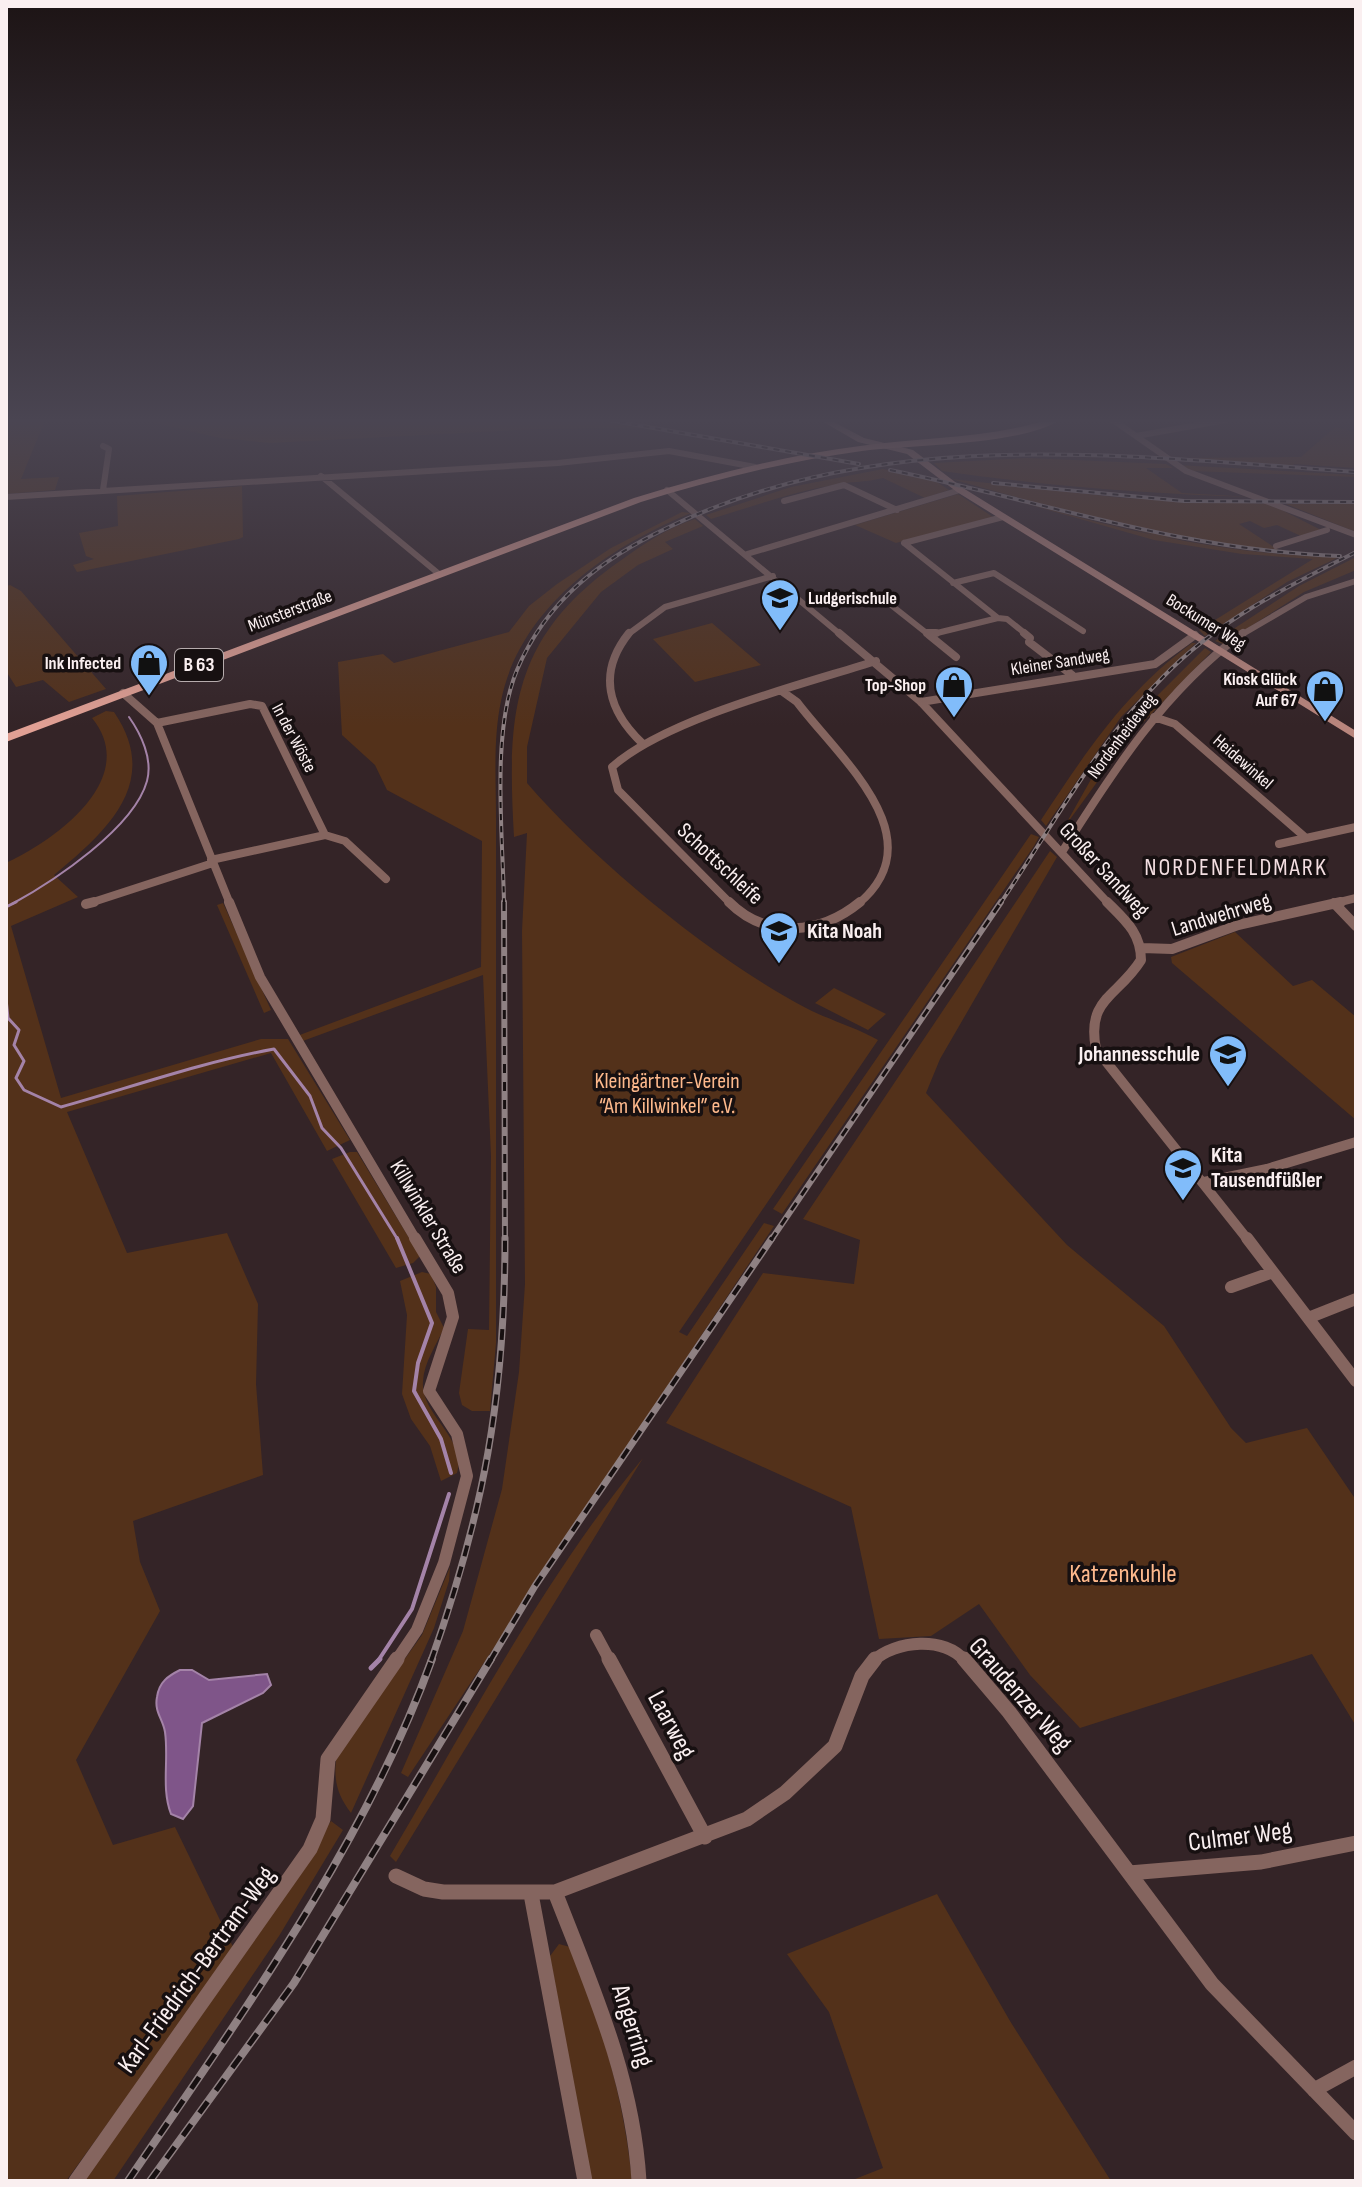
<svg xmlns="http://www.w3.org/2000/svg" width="1362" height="2187" viewBox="0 0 1362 2187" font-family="'Sofia Sans Condensed',sans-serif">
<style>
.green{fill:#53311a}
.water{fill:#7f5589;stroke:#a483a8;stroke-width:2}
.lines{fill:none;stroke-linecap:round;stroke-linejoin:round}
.stream-far3{stroke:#a483a8;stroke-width:2}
.stream-far2{stroke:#a483a8;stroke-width:3}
.stream-far1{stroke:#a483a8;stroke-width:4}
.stream{stroke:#a483a8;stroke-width:5}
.street-far4{stroke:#85655f;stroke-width:6}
.street-far3{stroke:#85655f;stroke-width:8}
.street-far2{stroke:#85655f;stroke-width:10}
.street-far1{stroke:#85655f;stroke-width:12}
.street{stroke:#85655f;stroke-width:15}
.secondary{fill:#b9867d;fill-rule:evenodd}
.primary{fill:#e1a094;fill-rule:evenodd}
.rail-far3-casing{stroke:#8f8183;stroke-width:4}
.rail-far2-casing{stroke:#8f8183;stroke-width:6}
.rail-far1-casing{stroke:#8f8183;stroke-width:7}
.rail-casing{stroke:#8f8183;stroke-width:8}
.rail-far3{stroke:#171011;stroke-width:2;stroke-dasharray:6;stroke-linecap:butt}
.rail-far2{stroke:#171011;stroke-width:3;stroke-dasharray:9;stroke-linecap:butt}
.rail-far1{stroke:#171011;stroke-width:4;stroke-dasharray:11;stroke-linecap:butt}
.rail{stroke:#171011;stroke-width:5;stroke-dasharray:14;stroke-linecap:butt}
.labels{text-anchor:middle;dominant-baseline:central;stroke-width:7;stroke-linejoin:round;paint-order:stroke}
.far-poi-label{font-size:18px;font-weight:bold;fill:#faeff0;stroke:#171011;text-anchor:end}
.far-street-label{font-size:18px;fill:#faeff0;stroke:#171011}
.shield{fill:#171011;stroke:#b6acad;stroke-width:2}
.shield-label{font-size:20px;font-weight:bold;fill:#faeff0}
.street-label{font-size:22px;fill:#faeff0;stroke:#171011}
.poi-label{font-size:22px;font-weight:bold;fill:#faeff0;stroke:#171011;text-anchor:start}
.park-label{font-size:22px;fill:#feb98c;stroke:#171011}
.neighbourhood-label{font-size:24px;letter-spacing:2px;fill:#f3dee1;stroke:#171011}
.near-park-label{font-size:26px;fill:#feb98c;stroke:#171011}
.near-street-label{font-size:26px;fill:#faeff0;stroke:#171011}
</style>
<rect width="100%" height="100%" fill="#342427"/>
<!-- green -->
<path class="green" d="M6 420H45L21 479 59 477 55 490 6 494Z
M143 420H587L640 428 537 429 270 443 220 438Z
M1335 427 1356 432V468L1294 464 1293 467 1170 458 1301 457Z
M1027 458 1166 464 1173 468H1146L1182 493 1252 497C1148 494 1045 486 942 471L934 463Z
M1177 465 1356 475V477L1191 471Z
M883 469 934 480 949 490 925 498 883 478C863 483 851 481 833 485 792 492 751 507 711 519L706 515 791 487Z
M951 479 1124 498 1270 504 1321 530 1301 536 1277 525 1264 528 1250 521 1239 524 1283 553 1158 536Z
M242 486 243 537 239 539 77 572 73 565 94 559 86 556 79 533 118 526 117 496Z
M964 486C1095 522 1201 554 1339 557L1287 582 1205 636 1199 630 1313 559 1242 554 1154 540Z
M958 494 993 517 896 543 855 525Z
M1286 504H1356V532Z
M682 512 691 513C608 547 520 607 501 701 493 739 496 780 496 818V1343L490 1411H472L462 1405 459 1393 468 1329 489 1330 491 1156 483 975 300 1042 297 1036 481 967 482 841 387 790 375 765 342 735 338 662 383 654 394 663 509 632 529 606 557 584 611 548Z
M695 519 703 526 665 542 673 549 638 565 601 592 547 658 527 747V783C594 861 713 959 806 1008 829 1020 855 1027 878 1040L679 1332 687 1336 764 1223 774 1226 408 1777 401 1773 463 1631 502 1489 519 1372 525 1284 522 931 527 833 514 837C507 714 511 637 620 561 642 545 669 527 695 519Z
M1356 557V570L1304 592 1223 644 1215 641 1299 586Z
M10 585 21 591 106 689 69 702 43 680 16 687 6 671V586Z
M712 623 761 665 695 682 653 639Z
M1192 643H1196L1121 717 1046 826 1041 820C1086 752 1125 692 1192 643Z
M1205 648 1211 652 1132 734 1063 829 1103 758 1133 720Z
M106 711 114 712C162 782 107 831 54 875L78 897 11 926 61 1098 261 1039H288L350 1140 327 1151 271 1053 67 1112 127 1253 227 1233 258 1304 256 1384 263 1475 133 1521 140 1562 160 1611 76 1760 113 1845 175 1827 234 1949 66 2181H6V863C56 840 141 778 92 718Z
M1031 834 1039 837 1034 846 782 1214 773 1209Z
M1050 851 1057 857 940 1059 926 1093 1067 1245 1164 1326 1231 1428 1246 1443 1307 1428 1356 1500V1726L1312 1654 1080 1728 1030 1675 979 1604 931 1636 879 1639 851 1507 666 1423 763 1273 854 1284 860 1240 803 1219Z
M223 903 271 1010 264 1013 217 905Z
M1235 932 1293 986 1312 980 1356 1017V1120L1172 963 1171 957Z
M834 988 886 1014 868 1030 815 1003Z
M350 1152H357L420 1256 413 1263 396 1268 332 1159Z
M422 1272 431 1274 436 1287V1312L444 1328C437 1344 424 1362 423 1381 420 1415 467 1437 457 1473L441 1481 430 1446 411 1419 402 1394 407 1315 400 1281Z
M643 1458 396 1862 390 1856C467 1725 546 1574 643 1458Z
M450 1567 449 1581 434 1628 351 1813C336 1793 333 1778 337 1753L422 1635Z
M331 1821 343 1830 279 1936 113 2181H84Z
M937 1894 1010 2021 1111 2181H850L883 2168 829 2012 787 1954Z
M559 1944 570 1947C602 2023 624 2099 632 2181H591L550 1956Z"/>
<!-- water -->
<path class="water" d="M180 1670H192L209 1680 267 1674 271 1685 263 1693 202 1723 193 1806 183 1819 171 1814C161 1788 169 1760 165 1732 163 1719 154 1712 157 1697 159 1682 168 1676 180 1670Z"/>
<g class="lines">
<!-- stream-far3 -->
<path class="stream-far3" d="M12 904C54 881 134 828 147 781 153 759 141 734 129 717"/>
<!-- stream-far2 -->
<path class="stream-far2" d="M6 907 16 902
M6 999 8 1018 19 1030 14 1045 24 1061 16 1078 24 1090 61 1107C132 1087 202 1062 274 1049L310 1096 322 1128 341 1148 398 1240"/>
<!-- stream-far1 -->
<path class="stream-far1" d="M397 1238 432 1323 418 1363 414 1391 441 1439 451 1473
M378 1661 412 1609 449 1494"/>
<!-- stream -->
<path class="stream" d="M371 1668 380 1659"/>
<!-- street-far4 -->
<path class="street-far4" d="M1113 420 1186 471 1356 535
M1136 436 1226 420
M103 446 109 449 103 490
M321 476 439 574
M667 490 841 635
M6 497 558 463 669 451 755 467
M784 501 844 485 897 510
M904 543 998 618 1007 619 1027 635
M904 543 1003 517
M1276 546 1327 530
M747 554 960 490
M953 583 994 573 1083 631
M886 601 929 635 998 618
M627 635 665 607 773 576
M1241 635 1306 597 1356 581"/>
<!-- street-far3 -->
<path class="street-far3" d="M629 633C597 673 608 711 643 744
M839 633 921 702 1109 904
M927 633H936
M1024 633 1030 638 1029 642 1072 675
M929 635 956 657
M783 692 797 702C839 758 937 838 858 904
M123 693 157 723 230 904
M921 702 1155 664 1195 635
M1154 717 1175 724 1306 838
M157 723 250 704 262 706 325 835 211 860
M325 835 345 841 386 879
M1279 844 1356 827
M1062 852C1113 771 1165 690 1243 633
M87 904 213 863
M731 904 618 790 612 767C667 718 804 684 876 661
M1332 904 1356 898"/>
<!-- street-far2 -->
<path class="street-far2" d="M229 902 260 977 416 1240
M729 902C767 940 821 934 860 902
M1107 902C1125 920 1141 933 1141 960 1118 997 1086 998 1096 1049L1248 1240
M1334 903 1356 926
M86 904 94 902
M1142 948 1172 949 1238 925 1341 902
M1204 1182 1267 1169 1356 1142"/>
<!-- street-far1 -->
<path class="street-far1" d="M1247 1238 1356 1381
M1231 1287 1273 1272
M1308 1318 1356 1299
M596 1635 610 1661
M396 1661 417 1630 444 1563 467 1476 457 1434 429 1391 453 1317 448 1293 415 1238
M873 1661C896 1640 945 1636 965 1661"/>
<!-- street -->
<path class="street" d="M609 1659 705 1837
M964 1659 1009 1712 1212 1984 1356 2133
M1129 1873 1261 1862 1356 1843
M396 1876 424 1889 443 1892H555L747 1819 785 1793 835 1746 862 1676 875 1659
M555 1892C592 1987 633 2078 639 2181
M531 1894 585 2181
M1314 2090 1356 2067
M76 2181 310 1849 323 1819 328 1759 397 1659"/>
<!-- secondary -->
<path class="secondary" d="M820 420H830L864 438 913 450 963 488 1356 731V739L957 492 907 454 858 442Z"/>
<!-- primary -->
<path class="primary" d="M1047 420H1060C1018 446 914 444 862 451 787 461 713 480 641 502L6 742V734L634 498C708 475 783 456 860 446 923 437 986 439 1047 420Z"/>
<defs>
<path id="rail-far3" d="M608 420 859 464
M890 470C1042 501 1183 551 1340 556
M993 483 1184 501 1356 502
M504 904C503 835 491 732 517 670 546 601 601 559 667 528 881 424 1126 456 1356 472
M1000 904C1052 827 1097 743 1163 677 1217 621 1288 586 1356 552"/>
<path id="rail-far2" d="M504 902 505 1240
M771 1240 1001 902"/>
<path id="rail-far1" d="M431 1661C484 1512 505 1396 505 1238
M490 1661 535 1586 772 1238"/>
<path id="rail" d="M128 2181C239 2018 365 1845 432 1659
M150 2181 294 1983 491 1659"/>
</defs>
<!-- rail-far3 casing -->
<use href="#rail-far3" class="rail-far3-casing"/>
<!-- rail-far2 casing -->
<use href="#rail-far2" class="rail-far2-casing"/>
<!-- rail-far1 casing -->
<use href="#rail-far1" class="rail-far1-casing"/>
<!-- rail casing -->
<use href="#rail" class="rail-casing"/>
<!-- rail-far3 -->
<use href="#rail-far3" class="rail-far3"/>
<!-- rail-far2 -->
<use href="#rail-far2" class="rail-far2"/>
<!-- rail-far1 -->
<use href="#rail-far1" class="rail-far1"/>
<!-- rail -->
<use href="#rail" class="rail"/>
</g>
<!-- sky -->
<linearGradient id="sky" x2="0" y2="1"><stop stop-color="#1d1415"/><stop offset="0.58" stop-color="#4a4552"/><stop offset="1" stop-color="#4a4552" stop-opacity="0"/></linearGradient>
<rect width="1362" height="726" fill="url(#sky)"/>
<!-- icons -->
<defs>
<symbol id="school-pin" viewBox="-11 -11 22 30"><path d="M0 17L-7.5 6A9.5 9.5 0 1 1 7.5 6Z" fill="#81bcfa" stroke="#171011"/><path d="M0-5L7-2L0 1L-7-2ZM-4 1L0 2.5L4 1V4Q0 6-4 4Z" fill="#111"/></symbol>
<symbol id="shop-pin" viewBox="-11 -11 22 30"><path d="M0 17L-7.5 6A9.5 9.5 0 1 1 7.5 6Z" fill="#81bcfa" stroke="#171011"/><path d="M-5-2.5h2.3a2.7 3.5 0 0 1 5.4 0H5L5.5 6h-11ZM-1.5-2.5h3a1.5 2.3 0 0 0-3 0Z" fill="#111"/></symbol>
</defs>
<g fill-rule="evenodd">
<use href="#school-pin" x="758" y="576" width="44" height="60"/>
<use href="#shop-pin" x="127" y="641" width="44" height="60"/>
<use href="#shop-pin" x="932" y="663" width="44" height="60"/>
<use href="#shop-pin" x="1303" y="667" width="44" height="60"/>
<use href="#school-pin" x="757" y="909" width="44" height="60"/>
<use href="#school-pin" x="1206" y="1032" width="44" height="60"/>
<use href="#school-pin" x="1161" y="1146" width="44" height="60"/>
</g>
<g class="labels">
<!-- far-poi labels -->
<g class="far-poi-label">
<text x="808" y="598" text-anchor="start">Ludgerischule</text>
<text x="121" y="663">Ink Infected</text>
<text x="1297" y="679">Kiosk Glück<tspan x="1297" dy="21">Auf 67</tspan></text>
<text x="926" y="685">Top-Shop</text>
</g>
<!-- far-street labels -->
<g class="far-street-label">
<text transform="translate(290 611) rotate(-21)">Münsterstraße</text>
<text transform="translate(1206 622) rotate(32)">Bockumer Weg</text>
<text transform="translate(1060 662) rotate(-9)">Kleiner Sandweg</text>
<text transform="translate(1122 736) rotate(-53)">Nordenheideweg</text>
<text transform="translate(294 738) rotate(62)">In der Wöste</text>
<text transform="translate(1243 762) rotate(41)">Heidewinkel</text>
</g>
<!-- shield labels -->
<rect class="shield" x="175" y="649" width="48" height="32" rx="6"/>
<g class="shield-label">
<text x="199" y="665">B 63</text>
</g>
<!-- street labels -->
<g class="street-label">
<text transform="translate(720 864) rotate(43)">Schottschleife</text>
<text transform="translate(1104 870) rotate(47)">Großer Sandweg</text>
<text transform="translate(1221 915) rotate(-17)">Landwehrweg</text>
<text transform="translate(428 1217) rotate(59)">Killwinkler Straße</text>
</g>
<!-- poi labels -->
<g class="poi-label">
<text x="807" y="931">Kita Noah</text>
<text x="1200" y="1054" text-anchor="end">Johannesschule</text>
<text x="1211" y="1155">Kita<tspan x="1211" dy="25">Tausendfüßler</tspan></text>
</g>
<!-- park labels -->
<g class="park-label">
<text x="667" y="1081">Kleingärtner-Verein<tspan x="667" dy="25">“Am Killwinkel” e.V.</tspan></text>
</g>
<!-- neighbourhood labels -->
<g class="neighbourhood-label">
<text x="1236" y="867">NORDENFELDMARK</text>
</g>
<!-- near-park labels -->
<g class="near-park-label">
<text x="1123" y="1574">Katzenkuhle</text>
</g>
<!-- near-street labels -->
<g class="near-street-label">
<text transform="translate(1020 1695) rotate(49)">Graudenzer Weg</text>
<text transform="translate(671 1725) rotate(62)">Laarweg</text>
<text transform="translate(1240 1837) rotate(-7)">Culmer Weg</text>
<text transform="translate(197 1970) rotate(-54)">Karl-Friedrich-Bertram-Weg</text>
<text transform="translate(632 2026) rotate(72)">Angerring</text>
</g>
</g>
<!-- border -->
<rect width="1362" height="2187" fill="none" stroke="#faeff0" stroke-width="16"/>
</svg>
